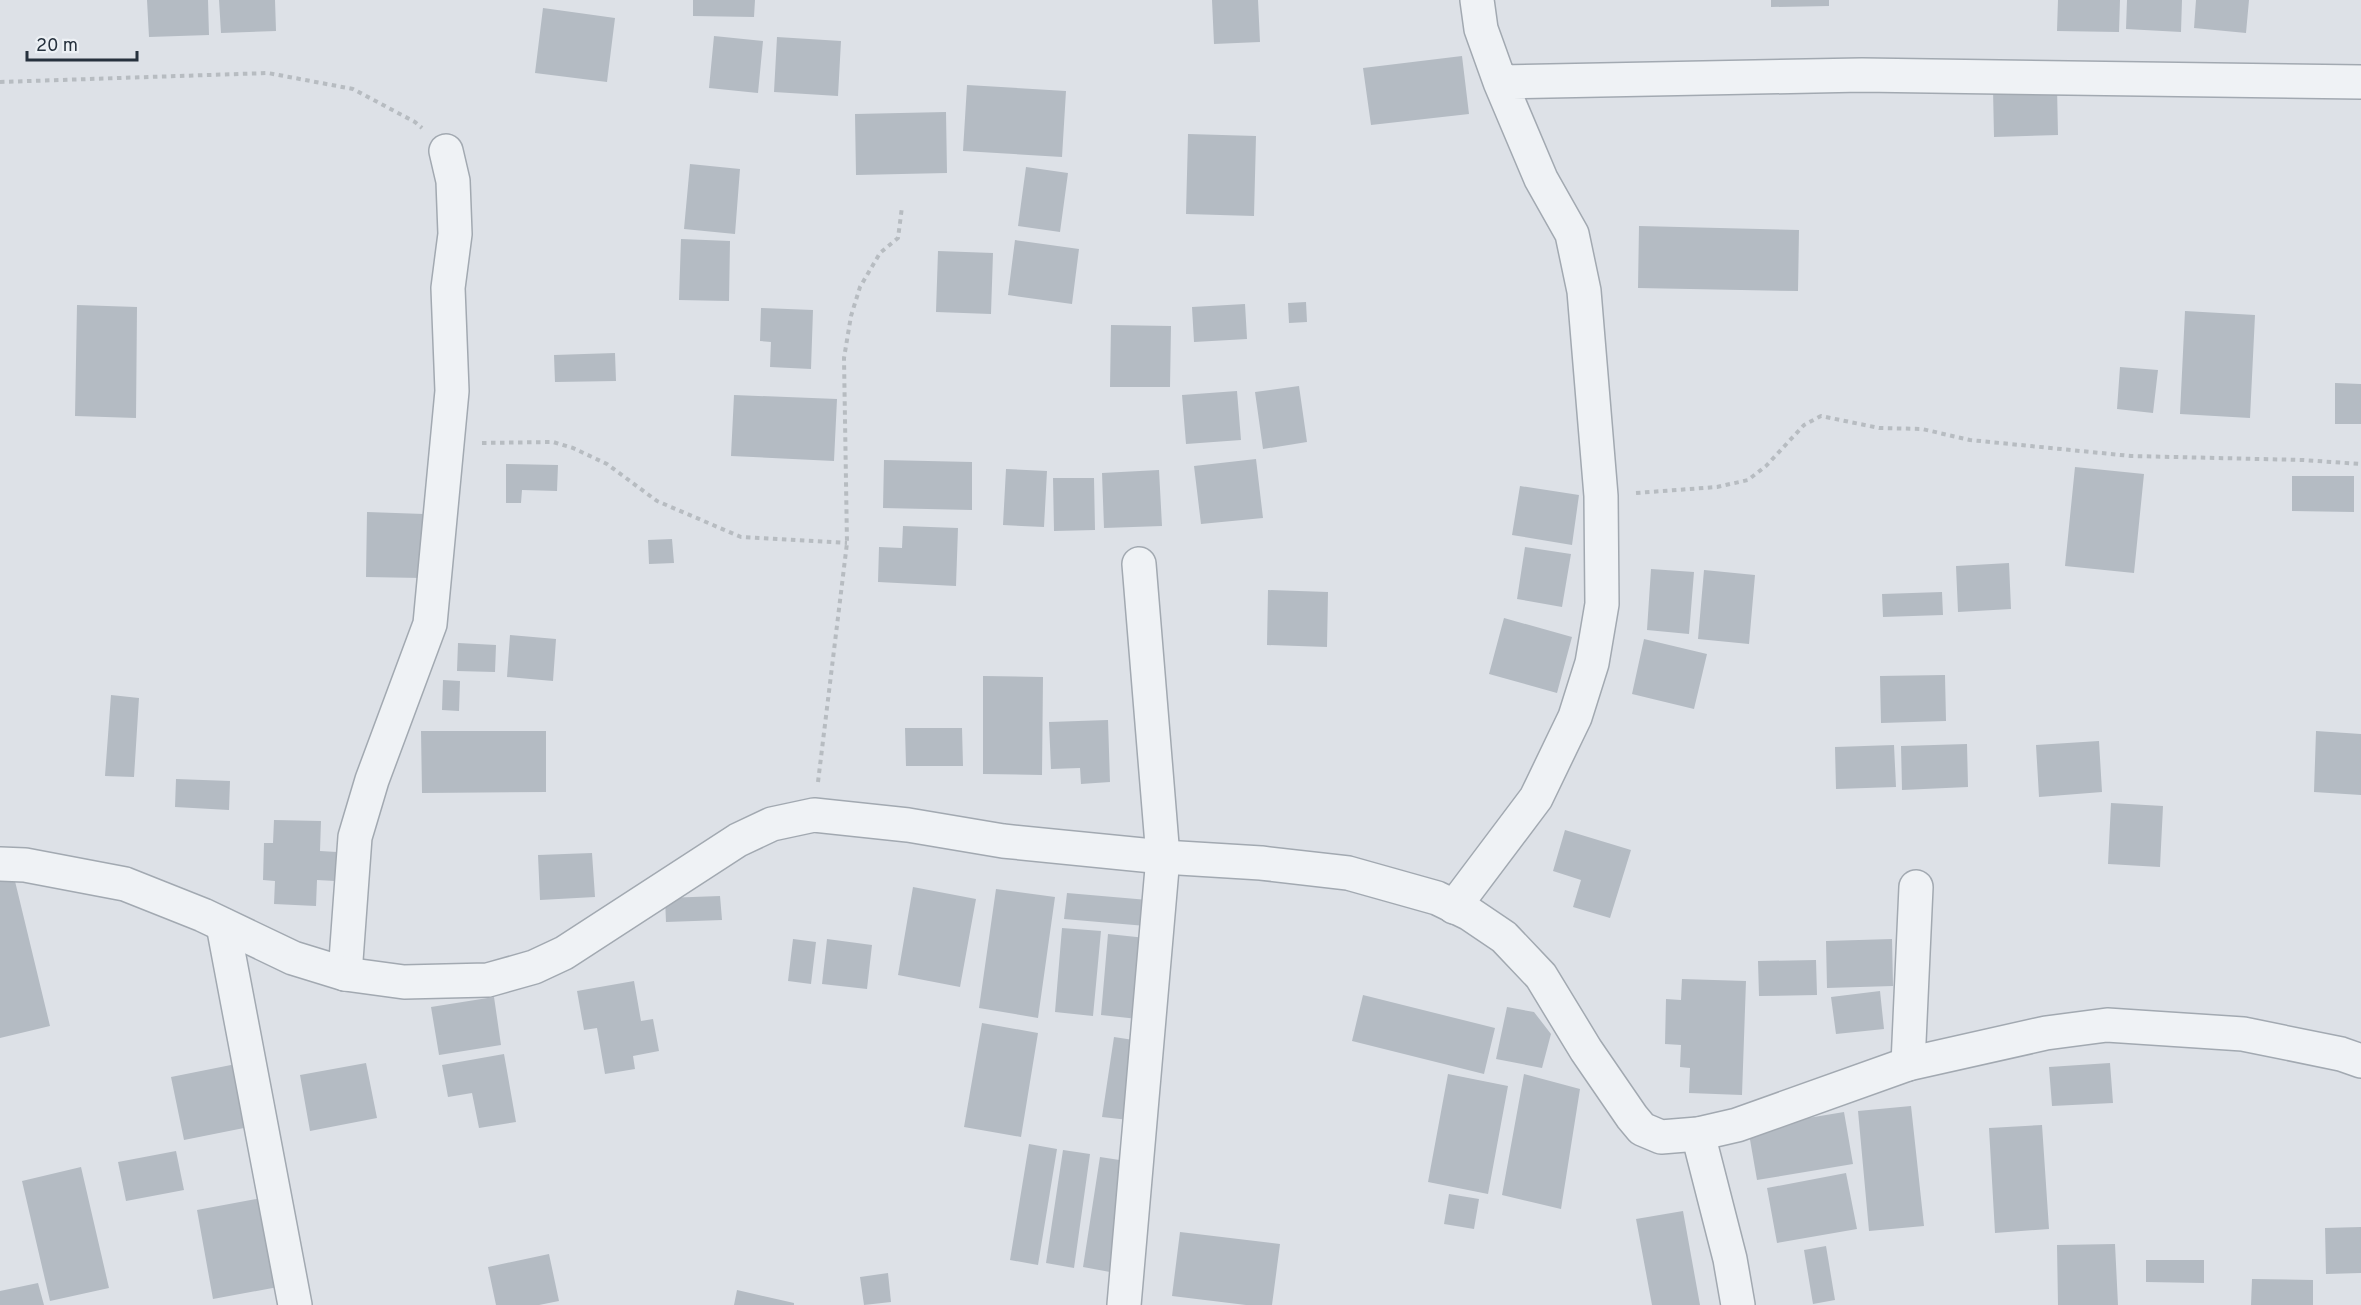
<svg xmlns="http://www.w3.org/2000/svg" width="2361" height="1305" viewBox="0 0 2361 1305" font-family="Overpass,sans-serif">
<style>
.building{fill:#b4bbc3}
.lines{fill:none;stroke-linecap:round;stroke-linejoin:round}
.minor-casing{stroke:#a2a9b1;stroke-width:36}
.tertiary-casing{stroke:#a2a9b1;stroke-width:36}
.path{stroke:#b7bcc1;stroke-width:4;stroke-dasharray:4.5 4.5;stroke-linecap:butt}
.minor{stroke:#eff2f5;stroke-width:33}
.tertiary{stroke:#eff2f5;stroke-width:33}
</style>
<rect width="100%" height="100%" fill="#dde1e7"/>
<!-- building -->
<path class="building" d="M147 0H208L209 35 149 37Z
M219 0H275L276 31 221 33Z
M693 0H755L754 17 693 16Z
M1212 0H1258L1260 42 1214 44Z
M1771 0H1829V6L1771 7Z
M2058 0H2120L2119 32 2057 31Z
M2127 0H2182L2181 32 2126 29Z
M2196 0H2249L2246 33 2194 28Z
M543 8 615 18 607 82 535 73Z
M714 36 763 41 758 93 709 88Z
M777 37 841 41 838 96 774 92Z
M1462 56 1469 114 1371 125 1363 68Z
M967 85 1066 91 1062 157 963 151Z
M2057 87 2058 135 1994 137 1993 89Z
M946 112 947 173 856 175 855 114Z
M1188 134 1256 136 1254 216 1186 214Z
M690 164 740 169 735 234 684 229Z
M1026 167 1068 173 1060 232 1018 226Z
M1639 226 1799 230 1798 291 1638 288Z
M681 239 730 241 729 301 679 300Z
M1015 240 1079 249 1072 304 1008 295Z
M938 251 993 253 991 314 936 312Z
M1306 302 1307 322 1289 323 1288 303Z
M1245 304 1247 339 1194 342 1192 307Z
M77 305 137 307 136 418 75 416Z
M761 308 813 310 811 369 770 367 771 342 760 341Z
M2185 311 2255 315 2250 418 2180 414Z
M1111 325 1171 326 1170 387H1110Z
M615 353 616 381 555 382 554 355Z
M2120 367 2158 370 2153 413 2117 409Z
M2335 383 2361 384V424H2335Z
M1299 386 1307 442 1263 449 1255 392Z
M1237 391 1241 440 1186 444 1182 395Z
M734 395 837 399 834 461 731 456Z
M1256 459 1263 518 1201 524 1194 466Z
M884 460 972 462V510L883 508Z
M506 464 558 465 557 491 522 490 521 503H506Z
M2075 467 2144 474 2134 573 2065 566Z
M1006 469 1047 471 1044 527 1003 525Z
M1159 470 1162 526 1104 528 1102 473Z
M2292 476H2354V512L2292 511Z
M1053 478H1094L1095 530 1054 531Z
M1520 486 1579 495 1572 545 1512 535Z
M367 512 424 514 422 578 366 577Z
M903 526 958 528 956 586 878 582 879 547 902 548Z
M672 539 674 563 649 564 648 540Z
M1525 547 1571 554 1562 607 1517 599Z
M2009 563 2011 609 1958 612 1956 566Z
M1651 569 1694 572 1689 634 1647 630Z
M1704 570 1755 575 1749 644 1698 639Z
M1268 590 1328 592 1327 647 1267 645Z
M1942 592 1943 615 1883 617 1882 594Z
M1504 618 1572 637 1557 693 1489 674Z
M510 635 556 639 553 681 507 677Z
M1644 639 1707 654 1694 709 1632 694Z
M458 643 496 645 495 672 457 671Z
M1945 675 1946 721 1881 723 1880 676Z
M983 676 1043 677 1042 775 983 774Z
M443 680 460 681 459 711 442 710Z
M111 695 139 698 134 777 105 776Z
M1108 720 1110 782 1081 784 1080 768 1051 769 1049 722Z
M905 728H962L963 766H906Z
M421 731H546V792L422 793Z
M2316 731 2361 734V795L2314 792Z
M2099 741 2102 792 2039 797 2036 745Z
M1967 744 1968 787 1902 790 1901 746Z
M1894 745 1896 787 1836 789 1835 747Z
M176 779 230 781 229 810 175 807Z
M2111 803 2163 806 2160 867 2108 864Z
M274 820 321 821 320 851 337 852 335 881 317 880 316 906 274 904 275 881 263 880 264 843H273Z
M1565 830 1631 850 1610 918 1573 907 1581 880 1553 871Z
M592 853 595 897 540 900 538 855Z
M14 877 50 1026 0 1038V880Z
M913 887 976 899 960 987 898 975Z
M996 889 1055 897 1038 1018 979 1008Z
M1067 893 1148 900 1146 926 1064 919Z
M720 896 722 920 666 922 665 898Z
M1062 928 1101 931 1093 1016 1055 1012Z
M1108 934 1146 938 1138 1019 1101 1015Z
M793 939 816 942 811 984 788 981Z
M827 939 872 945 867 989 822 984Z
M1892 939 1893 986 1827 988 1826 941Z
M1816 960 1817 995 1759 996 1758 961Z
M1682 979 1746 981 1742 1095 1689 1093 1690 1068 1680 1067 1681 1045 1665 1044 1666 999 1681 1000Z
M634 981 641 1021 653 1019 659 1051 633 1056 635 1069 605 1074 597 1028 584 1030 577 991Z
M1880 991 1884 1029 1836 1034 1831 997Z
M1363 995 1495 1028 1484 1074 1352 1041Z
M494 997 501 1045 439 1055 431 1007Z
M1507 1007 1534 1012 1551 1034 1542 1068 1496 1059Z
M982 1023 1038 1033 1021 1137 964 1127Z
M1114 1037 1140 1041 1129 1120 1102 1117Z
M504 1054 516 1122 479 1128 472 1093 448 1097 442 1065Z
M366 1063 377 1118 310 1131 300 1075Z
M2110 1063 2113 1103 2052 1106 2049 1067Z
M236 1064 249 1127 184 1140 171 1077Z
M1448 1074 1508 1086 1488 1194 1428 1182Z
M1524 1074 1580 1089 1561 1209 1502 1195Z
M1911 1106 1924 1226 1869 1231 1858 1111Z
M1844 1112 1853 1164 1757 1180 1748 1128Z
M2042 1125 2049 1229 1995 1233 1989 1128Z
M1029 1144 1057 1149 1038 1265 1010 1260Z
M1063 1150 1090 1154 1074 1268 1046 1263Z
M176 1151 184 1190 126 1201 118 1162Z
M1100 1157 1126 1161 1110 1272 1083 1267Z
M81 1167 109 1288 50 1301 22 1181Z
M1846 1173 1857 1229 1777 1243 1767 1188Z
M1449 1194 1479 1199 1474 1229 1444 1224Z
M262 1198 278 1287 213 1299 197 1210Z
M1683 1211 1700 1305H1652L1636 1219Z
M2361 1227V1273L2326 1274 2325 1228Z
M1180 1232 1280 1244 1272 1305H1246L1172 1296Z
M2115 1244 2118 1305H2058L2057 1245Z
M1826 1246 1835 1300 1813 1304 1804 1250Z
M549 1254 559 1301 539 1305H496L488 1267Z
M2146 1260H2204V1283L2146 1282Z
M888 1273 891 1302 864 1305 860 1277Z
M2252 1279 2313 1280V1305H2251Z
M38 1283 44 1305H0V1291Z
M737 1290 794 1303V1305H734Z"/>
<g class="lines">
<defs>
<path id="minor" d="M1500 82 1862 75 2361 82
M1454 907 1536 798 1575 717 1592 663 1602 604 1601 496 1584 291 1572 234 1541 179 1500 82 1481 29 1477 0
M223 925 295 1305
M345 974 355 837 372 780 430 624 452 391 448 288 455 234 453 181 446 151
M1908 1064 1916 887
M1698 1134 1730 1259 1738 1305
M1124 1305 1163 857 1139 564"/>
<path id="tertiary" d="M0 864 25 865 125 884 203 915 293 958 345 974 404 982 488 980 534 967 564 953 738 840 772 824 814 815 908 825 1003 841 1163 857 1261 863 1348 873 1437 898 1470 914 1504 937 1541 976 1586 1050 1632 1117 1642 1129 1661 1137 1698 1134 1737 1125 1908 1064 2046 1033 2107 1025 2243 1034 2341 1054 2361 1061"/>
</defs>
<!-- minor casing -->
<use href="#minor" class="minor-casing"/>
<!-- tertiary casing -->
<use href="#tertiary" class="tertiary-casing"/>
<!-- path -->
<path class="path" d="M0 82 268 73 353 89 415 122 422 128
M482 443 553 442 573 448 607 464 657 501 741 537 847 543
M1636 493 1717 487 1748 480 1766 466 1804 425 1821 416 1879 428 1922 429 1970 440 2131 456 2303 460 2361 464
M818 782 847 543 844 358 851 316 860 287 880 253 898 238 902 207"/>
<!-- minor -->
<use href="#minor" class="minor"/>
<!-- tertiary -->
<use href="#tertiary" class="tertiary"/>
</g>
<!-- scale -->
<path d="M27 51v9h110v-9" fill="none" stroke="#26313d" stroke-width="3"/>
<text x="36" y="51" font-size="18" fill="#26313d" stroke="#ecf0f4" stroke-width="4.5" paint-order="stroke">20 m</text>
</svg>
